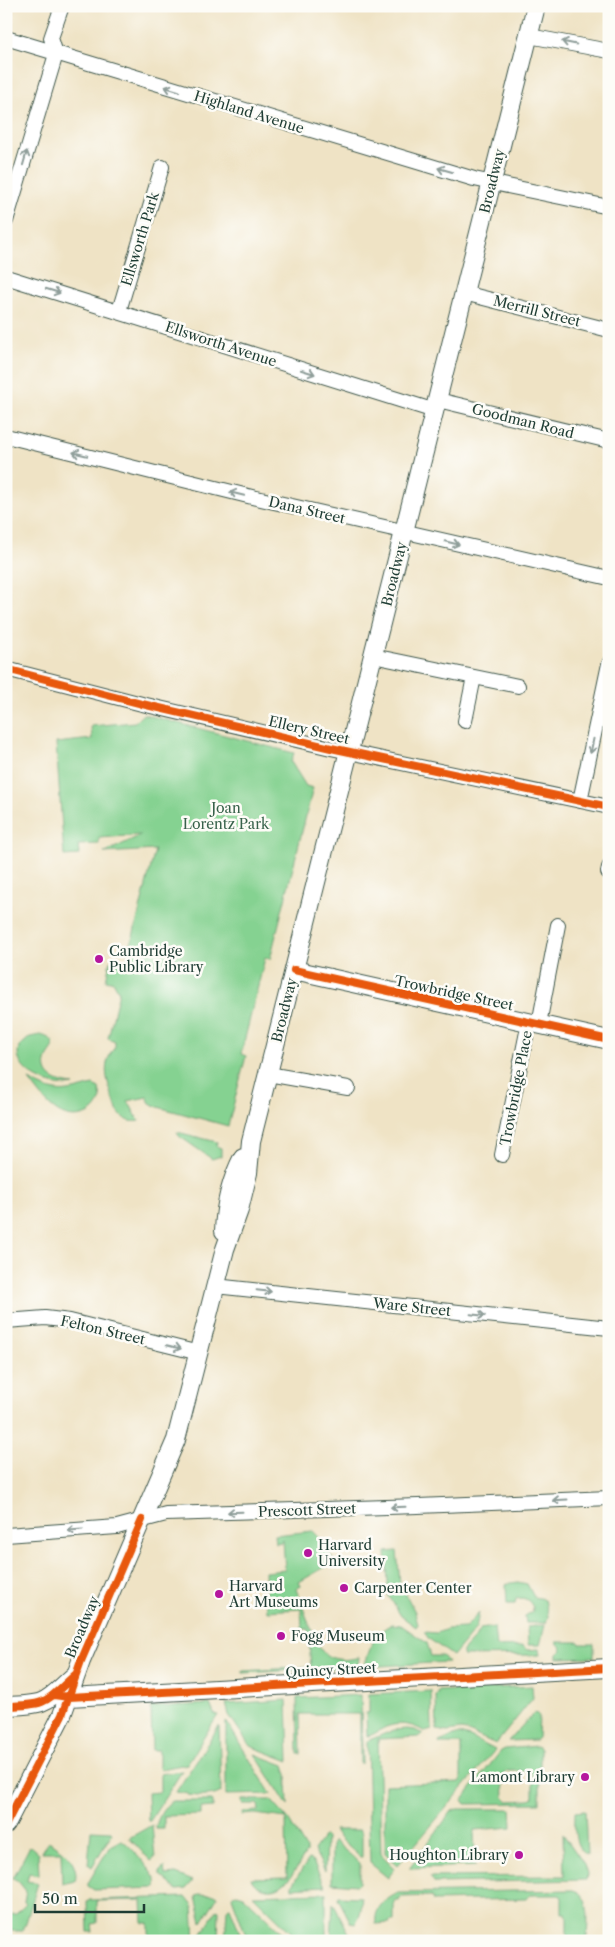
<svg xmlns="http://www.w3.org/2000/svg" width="615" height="1947" viewBox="0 0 615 1947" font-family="'Libre Caslon Text',serif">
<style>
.green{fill:#85d291;stroke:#528862;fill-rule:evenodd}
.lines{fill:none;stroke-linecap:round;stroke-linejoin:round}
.minor-casing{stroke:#3e564a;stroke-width:16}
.major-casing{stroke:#3e564a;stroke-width:20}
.minor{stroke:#fff;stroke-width:14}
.major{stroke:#fff;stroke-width:18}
.cycleway-casing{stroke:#fdfcf7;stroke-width:11}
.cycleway{stroke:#e8590c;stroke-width:8}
.oneway{stroke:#8f9e9a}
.poi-dot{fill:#b5179e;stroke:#fdfcf7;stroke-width:2}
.labels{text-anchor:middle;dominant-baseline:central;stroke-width:5;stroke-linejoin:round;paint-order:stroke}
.street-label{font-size:14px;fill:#1f3d34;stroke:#fdfcf7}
.park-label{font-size:14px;fill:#38624b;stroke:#fdfcf7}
.poi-label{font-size:14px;fill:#1f3d34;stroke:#fdfcf7;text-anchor:start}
</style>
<rect width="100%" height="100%" fill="#fdfcf7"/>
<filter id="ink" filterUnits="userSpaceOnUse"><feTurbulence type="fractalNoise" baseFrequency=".02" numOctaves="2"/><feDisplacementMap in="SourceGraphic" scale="10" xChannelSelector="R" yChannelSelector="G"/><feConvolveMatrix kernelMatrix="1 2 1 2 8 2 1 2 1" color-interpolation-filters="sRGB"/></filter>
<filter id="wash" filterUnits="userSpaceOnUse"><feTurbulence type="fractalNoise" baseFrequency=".0096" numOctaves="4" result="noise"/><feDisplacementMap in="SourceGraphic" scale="20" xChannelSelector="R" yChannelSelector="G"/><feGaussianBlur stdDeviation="1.12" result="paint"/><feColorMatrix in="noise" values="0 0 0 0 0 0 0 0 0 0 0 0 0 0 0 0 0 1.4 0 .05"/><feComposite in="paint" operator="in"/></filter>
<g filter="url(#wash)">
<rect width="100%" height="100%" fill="#efe3c5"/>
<!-- green -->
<path class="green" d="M143 714 294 753 291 762 306 786 313 788 270 959 265 958 241 1054 246 1056 228 1126 158 1107 150 1103 147 1097 128 1101 139 1121C130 1123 122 1119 117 1110 110 1086 98 1069 115 1047V1041L108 1038 119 992 114 982 106 980 110 961 126 964 155 850 104 853 141 835 99 838V844L78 845 79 855 64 856 56 743 92 739 91 726 135 722Z
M40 1035C44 1036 52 1038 53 1043 55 1049 49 1053 47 1058 40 1077 59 1084 74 1085 54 1090 11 1073 19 1047L30 1037Z
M29 1080C58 1096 63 1093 93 1085L99 1088 101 1098C98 1107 92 1114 82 1116 57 1122 42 1097 29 1080Z
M177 1132 217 1142 216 1146 221 1148V1156L212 1159 179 1136Z
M313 1531 323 1541 334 1562 299 1582 301 1586 296 1589C301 1602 315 1642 322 1651 331 1661 347 1661 359 1657L358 1665 355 1667 243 1673V1671L311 1667 308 1629H302L301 1609 267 1611 265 1572 285 1570 283 1540 282 1542 275 1543 274 1535Z
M397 1551 400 1583 415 1612 418 1624 416 1627 401 1616 387 1593 388 1582 386 1552Z
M518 1582 527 1584 534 1597 545 1599 548 1616 546 1623H526L525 1616 532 1612 533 1608C531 1601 524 1596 516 1599L515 1604H507L506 1584Z
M479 1613 476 1628 453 1656 429 1639 424 1632 437 1633 447 1629 465 1628Z
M392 1624 401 1625 427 1643 431 1656H443L448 1662 364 1667C371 1647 372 1634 392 1624Z
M545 1625 540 1645H528L527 1627Z
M494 1627 496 1647 523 1646 527 1650 539 1649 540 1655 463 1656V1651L475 1638 480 1629Z
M556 1642H579L580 1644H594V1657L557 1658V1654L562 1650 560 1646Z
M532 1686 533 1698 496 1744 466 1731 461 1730 447 1732 437 1730 436 1696 438 1694V1691Z
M431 1691 432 1730 425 1732C414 1725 402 1722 389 1726 381 1728 375 1735 367 1736L366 1713H369V1694Z
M361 1695 362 1763H360V1714H300L301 1754H298L297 1698Z
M287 1700 289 1761 250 1746 229 1715 226 1704Z
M210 1704 214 1714 218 1715 187 1764 161 1769 159 1767V1750H152L151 1707Z
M536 1713 539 1716 538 1738 536 1740 508 1741 533 1714Z
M226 1721 271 1794 226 1795Z
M219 1726 221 1792C212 1798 199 1796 188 1795V1794L176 1792Z
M407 1729 415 1730 423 1734 419 1737 378 1739 381 1854 395 1868 388 1878 370 1863 367 1741 394 1730Z
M459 1734 470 1737 495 1750 398 1865 385 1853V1785L461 1782V1744H440L439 1742Z
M537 1746 540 1749V1803L465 1804 462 1800 501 1751 505 1749ZM507 1771H529L533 1775V1797L530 1800 507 1801 504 1797 503 1775Z
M255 1754 284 1765 287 1774 288 1806Z
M182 1771 150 1821H148L147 1793 160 1792V1774Z
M242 1800H271L288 1819 306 1849V1853C295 1869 285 1895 263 1888 257 1886 253 1884 251 1878L287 1877 286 1818 255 1814 242 1815 243 1812 259 1811 258 1804H242Z
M172 1801H213V1807L201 1808V1815L164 1816V1829H156C156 1820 164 1806 172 1801Z
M457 1809H511L512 1827 474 1830 475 1866 409 1868 452 1811Z
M585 1811 587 1855C572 1846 575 1827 575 1812Z
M152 1825 155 1858 151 1861 129 1838Z
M91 1830 111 1831 112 1833 92 1867 88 1864Z
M334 1830H360L362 1834V1857H360L340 1839Z
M563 1834 584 1864 587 1874 586 1880 435 1883 430 1877 564 1876Z
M324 1836 326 1838 325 1871 314 1850Z
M121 1840C127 1841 153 1872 156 1880 157 1883 156 1886 156 1888L94 1890 88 1886V1883L110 1846Z
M48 1841C63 1848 80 1863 75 1881L62 1884 61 1852H41Z
M334 1841 360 1863V1883L357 1885 332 1883V1843Z
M30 1846 38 1853 39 1875 29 1873 27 1881 38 1883 25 1926H23V1931H6V1915L16 1914 26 1904 24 1902 26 1891 18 1881 13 1878Z
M309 1859 312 1860 325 1886 292 1888V1885Z
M164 1867 165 1875 176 1874 193 1881 186 1889 177 1890 160 1875V1871Z
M573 1890C593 1895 587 1925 587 1941H567V1916L566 1913H562V1897L559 1895H530L527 1899 433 1901 431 1896 401 1897 399 1901H394V1921H390V1923L376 1924C374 1907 385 1900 398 1893Z
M326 1893V1941H300L253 1895Z
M198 1894 216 1895 217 1897 202 1922 196 1897Z
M237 1894 244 1896 291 1941H248L232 1897 233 1895Z
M339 1896 361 1897C363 1904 360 1918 355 1924L351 1923 338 1898Z
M186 1897 193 1906 195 1941H149V1923H143L142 1900 97 1901V1923L92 1924 93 1932H88L87 1902 89 1900Z
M333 1903 350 1935 346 1941H331Z
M229 1907H230L243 1941H225L227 1909Z
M217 1909 219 1910 218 1941H201V1935Z"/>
</g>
<g filter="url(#ink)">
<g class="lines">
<defs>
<path id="minor" d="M529 36 609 51
M6 38 474 179 609 207
M6 221 56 54 51 38 62 6
M6 277 435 411
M464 293 609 330
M119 311 162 167
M438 400 609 441
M6 436 252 497 609 578
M373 656 518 686
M6 669 142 704 331 748 609 807
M465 721 474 677
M580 801 609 664
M608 872 609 867
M539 1024 558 925
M268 1074 348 1088
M502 1155 529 1022
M215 1286 609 1328
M6 1321 45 1318 70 1321 199 1353
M6 1535 117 1527 166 1514 418 1506 609 1498"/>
<path id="major" d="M294 970 609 1040
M224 1231C225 1206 231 1180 243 1157
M69 1697 609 1668
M6 1706C49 1705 45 1702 75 1675
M6 1824 62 1715 81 1661 176 1440 225 1249 239 1210 248 1173 251 1141 536 6"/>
</defs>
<!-- minor casing -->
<use href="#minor" class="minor-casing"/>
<!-- major casing -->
<use href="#major" class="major-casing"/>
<!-- minor -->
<use href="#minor" class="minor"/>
<!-- major -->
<use href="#major" class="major"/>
<defs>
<path id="cycleway" d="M6 669 142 704 331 748 609 807
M294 970 609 1040
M54 1695 69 1697 609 1668
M6 1706C49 1705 45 1702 75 1675
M6 1824 62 1715 81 1661 142 1520"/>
</defs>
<!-- cycleway casing -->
<use href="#cycleway" class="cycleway-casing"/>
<!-- cycleway -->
<use href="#cycleway" class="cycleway"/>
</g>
<!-- one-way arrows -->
<defs><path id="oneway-shaft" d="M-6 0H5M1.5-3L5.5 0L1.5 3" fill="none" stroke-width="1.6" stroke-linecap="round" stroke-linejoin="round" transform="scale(1.25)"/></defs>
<g class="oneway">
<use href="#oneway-shaft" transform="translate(569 43) rotate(-169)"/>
<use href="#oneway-shaft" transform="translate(172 89) rotate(-163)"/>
<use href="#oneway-shaft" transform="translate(25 158) rotate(-74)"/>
<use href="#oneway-shaft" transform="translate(445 170) rotate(-164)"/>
<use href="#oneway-shaft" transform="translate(53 291) rotate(17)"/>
<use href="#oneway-shaft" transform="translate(308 372) rotate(17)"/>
<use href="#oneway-shaft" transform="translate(80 454) rotate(-166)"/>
<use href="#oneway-shaft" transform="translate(237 494) rotate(-166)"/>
<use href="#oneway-shaft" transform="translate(452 543) rotate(13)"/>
<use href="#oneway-shaft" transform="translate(592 746) rotate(102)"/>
<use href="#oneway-shaft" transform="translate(264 1291) rotate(6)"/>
<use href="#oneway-shaft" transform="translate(478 1315) rotate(6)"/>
<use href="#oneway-shaft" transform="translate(174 1347) rotate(14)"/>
<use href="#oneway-shaft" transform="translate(560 1500) rotate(177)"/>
<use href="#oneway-shaft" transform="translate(398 1507) rotate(178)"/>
<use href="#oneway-shaft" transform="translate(235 1512) rotate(178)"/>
<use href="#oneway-shaft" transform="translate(75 1530) rotate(176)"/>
</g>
</g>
<!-- markers -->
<g class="poi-dot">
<circle cx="99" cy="959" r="5"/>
<circle cx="308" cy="1553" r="5"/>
<circle cx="344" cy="1588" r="5"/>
<circle cx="219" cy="1594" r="5"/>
<circle cx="281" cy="1636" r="5"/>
<circle cx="585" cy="1777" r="5"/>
<circle cx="519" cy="1855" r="5"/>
</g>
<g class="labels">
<!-- street labels -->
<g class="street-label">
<text transform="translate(249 112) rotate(17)">Highland Avenue</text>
<text transform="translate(492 181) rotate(-76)">Broadway</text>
<text transform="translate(140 239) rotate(-73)">Ellsworth Park</text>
<text transform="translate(537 311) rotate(14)">Merrill Street</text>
<text transform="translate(221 344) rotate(18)">Ellsworth Avenue</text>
<text transform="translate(523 421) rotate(14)">Goodman Road</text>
<text transform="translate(307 510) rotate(13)">Dana Street</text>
<text transform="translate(394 574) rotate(-76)">Broadway</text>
<text transform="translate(309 730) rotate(13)">Ellery Street</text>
<text transform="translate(454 993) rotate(12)">Trowbridge Street</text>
<text transform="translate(284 1010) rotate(-76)">Broadway</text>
<text transform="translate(516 1088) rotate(-79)">Trowbridge Place</text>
<text transform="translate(412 1307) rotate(6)">Ware Street</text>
<text transform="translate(103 1330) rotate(13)">Felton Street</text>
<text transform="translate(307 1510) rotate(-2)">Prescott Street</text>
<text transform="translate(82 1627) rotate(-67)">Broadway</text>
<text transform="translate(331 1670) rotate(-3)">Quincy Street</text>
</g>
<!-- park labels -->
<g class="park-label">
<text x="226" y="808">Joan<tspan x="226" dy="16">Lorentz Park</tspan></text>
</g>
<!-- poi labels -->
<g class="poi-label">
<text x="109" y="951">Cambridge<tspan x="109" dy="16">Public Library</tspan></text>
<text x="318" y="1545">Harvard<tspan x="318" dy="16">University</tspan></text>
<text x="229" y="1586">Harvard<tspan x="229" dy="16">Art Museums</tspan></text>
<text x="354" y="1588">Carpenter Center</text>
<text x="291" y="1636">Fogg Museum</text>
<text x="575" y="1777" text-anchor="end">Lamont Library</text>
<text x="509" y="1855" text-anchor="end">Houghton Library</text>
</g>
</g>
<!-- margin -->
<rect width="615" height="1947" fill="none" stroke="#fdfcf7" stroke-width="25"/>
<!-- scale -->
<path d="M35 1904v8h109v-8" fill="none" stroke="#1f3d34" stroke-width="2.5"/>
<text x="42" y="1904" font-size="15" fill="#1f3d34" stroke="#fdfcf7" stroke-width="4" paint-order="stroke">50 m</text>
</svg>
